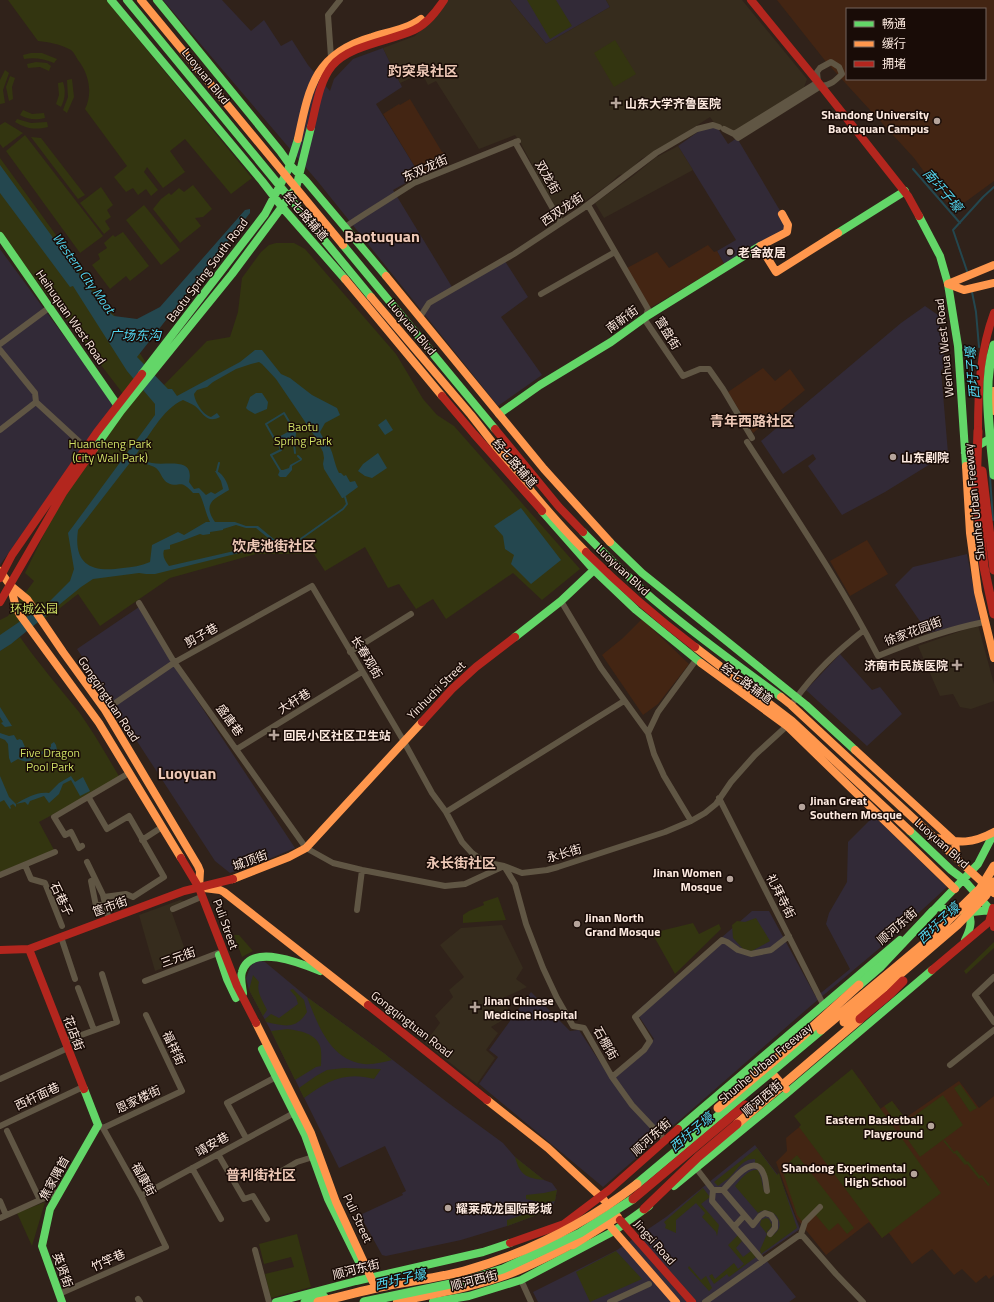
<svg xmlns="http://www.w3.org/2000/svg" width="994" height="1302" viewBox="0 0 994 1302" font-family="'Titillium Web','Noto Sans SC',sans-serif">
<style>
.commercial{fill:#322a37}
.built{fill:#432513;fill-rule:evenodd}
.medical{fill:#362c1d}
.green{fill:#333510}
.water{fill:#24474f;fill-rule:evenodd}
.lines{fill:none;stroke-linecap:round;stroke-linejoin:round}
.stream{stroke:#24474f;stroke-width:2}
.street{stroke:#605644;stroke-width:6}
.fast{stroke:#63d668;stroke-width:8}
.slow{stroke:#ff974d;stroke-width:8}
.jam{stroke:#b3261e;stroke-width:8}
.fast-bridge{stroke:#63d668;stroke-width:9}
.slow-bridge{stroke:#ff974d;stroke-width:9}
.jam-bridge{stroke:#b3261e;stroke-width:9}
.poi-dot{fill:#b5a49b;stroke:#190c07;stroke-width:1.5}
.labels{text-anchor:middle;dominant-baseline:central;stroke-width:3;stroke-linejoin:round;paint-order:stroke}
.street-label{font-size:12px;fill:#fdeae0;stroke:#190c07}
.poi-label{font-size:12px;font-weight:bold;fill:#fdeae0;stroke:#190c07;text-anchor:start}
.park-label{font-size:12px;fill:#cfdf65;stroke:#190c07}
.water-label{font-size:13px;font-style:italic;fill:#52d6f0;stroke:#190c07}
.quarter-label{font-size:14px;font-weight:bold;fill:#edc8b6;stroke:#190c07}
.district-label{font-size:16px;font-weight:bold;fill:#edc8b6;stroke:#190c07}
</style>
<rect width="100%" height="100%" fill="#30221a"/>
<!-- commercial -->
<path class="commercial" d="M163 0H222L251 31 264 20 281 46 292 40 308 65 330 91 334 79 353 59 383 48 402 87 376 104 420 175 393 190 452 287 503 258 528 297 501 317 542 375 498 406 319 183Z
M510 0H606L610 7 546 44Z
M717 127 728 144 737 138 782 214 787 232 724 264 717 251 736 240 678 146 702 129Z
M0 249 114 404 0 565Z
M925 306 938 315 946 367 941 370 948 453 885 492 842 515 808 466 816 459 813 454 783 474 761 441 901 323Z
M967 554 980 621 928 633 895 585 913 567Z
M139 607 175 667 295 848 269 859 230 873 215 861 77 649Z
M840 654 872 690 880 687 902 714 867 746 806 690Z
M874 816 947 887 887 942 807 1009 603 1187 479 1084 498 1057 489 1050 531 992 570 1031 579 1030 609 1076 654 1039 636 1012 752 911H769L816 997 850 969 826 924 829 913 847 882 848 842Z
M258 960 265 962 307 997 385 1054 447 1102 503 1143 515 1157 544 1180 552 1183 557 1190 555 1201 552 1207 537 1215 507 1226 461 1240 386 1256 382 1255 360 1215 403 1195 402 1193 406 1191 385 1146 339 1168 271 1031 249 990 246 978 251 965Z
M755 1145 780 1178 800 1229 762 1255 796 1297 789 1302H538L533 1292 617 1250 666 1217Z"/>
<!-- built -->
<path class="built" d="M777 0H994V181L953 211 914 158 827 63ZM847 9H985V79H847Z
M410 99 442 152H443L447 159 420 175 383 114 399 104 400 105Z
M708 245 714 252 717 251 724 264 650 308 627 268 657 252 669 268Z
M763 368 775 381 790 369 805 390 753 433 728 392Z
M867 540 888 574 850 596 830 561Z
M642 619 689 664 658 704 643 715 602 655 623 638Z
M859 1078 880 1109 892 1101 905 1118 959 1081 979 1108 994 1096V1275L989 1279 986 1275 976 1283 962 1269 954 1275 932 1249 912 1264 889 1233 882 1238 869 1222 826 1255 797 1219 776 1162 787 1151 786 1138Z"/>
<!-- medical -->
<path class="medical" d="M448 0H510L546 44 610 7 606 0H742L807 79 803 90 736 131 715 124 710 117 654 153 641 159 626 174 619 175 608 185 561 218 520 142 515 135 479 149 436 81 428 85 422 73 400 83 383 48 415 36 440 11Z
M678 146 693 170 604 218 595 203 633 176 655 158Z
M978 625 994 684V701L971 709 960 707 953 694 940 696 918 646Z
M180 900 192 903 172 913 188 958 155 971 139 915Z
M502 925 523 968 516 979 527 987 503 998 511 1015 491 1027 498 1033 486 1050 495 1058 477 1084 425 1043 440 1023 435 1016 453 997 449 990 464 977 440 945 461 928Z"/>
<!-- green -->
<path class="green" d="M8 0H106L252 178 231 194 185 139 170 151 185 172 163 188 147 167 144 172 158 190 151 196 146 189 138 195 133 188 126 192 114 177 127 166 85 109C93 93 89 74 78 60 76 57 74 52 71 50 60 44 49 42 38 41Z
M527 0H556L572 26 550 39Z
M615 40 636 74 614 87 594 53Z
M31 53H42L57 59 54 63C44 59 35 57 24 59L23 55Z
M36 62 47 63 51 66 49 71 40 67 28 68 27 64Z
M5 70 9 73 3 90 5 103 0 104V80Z
M10 76 15 78 12 87 13 99 9 101 6 87Z
M72 79 74 97 67 113 63 110 68 97 67 80Z
M63 82C66 91 65 99 61 107L56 104 59 95 58 83Z
M23 110 32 114 44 113 45 118C36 120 29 120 20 115Z
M17 119 31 123 47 122 48 127C35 130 27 129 15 122Z
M5 122 23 133 3 148 0 144V125Z
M25 135 103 236 80 253 6 151Z
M31 137 41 138 85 195 78 199Z
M0 158 115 316 151 370 163 386 207 341 230 337 238 312 242 278 261 252 269 245 276 243H294L305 249 396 354 423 399 437 415 454 426 580 569 542 600 513 573 446 619 433 599 416 609 399 584 388 588 365 547 325 571 314 554H256L170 578 100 626 78 594 55 612 0 647V620L8 616 34 581 25 573 86 448 127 399 0 233Z
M193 185 212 209 203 217 195 218 201 226 180 243 153 209 161 199 169 193 171 195 179 188 184 192Z
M101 187 113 205 107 210 111 217 105 221 110 229 104 234 80 203Z
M144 205 180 250 161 265 126 220Z
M123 232 149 266 130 281 126 276 110 289 92 265 100 259 98 254 107 248 104 243 113 235 115 237Z
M20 637C38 663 59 687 79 712 94 733 107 756 120 778 93 794 66 807 39 822L54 850 0 872V651Z
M498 897 506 920 463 923V915L469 911 484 905 483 902Z
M756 918 770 941 752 951 744 950 733 938 732 925 737 921 745 922Z
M693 923 699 934 719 924 721 929 675 974 652 933Z
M234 935H239L253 951 242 957Z
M994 942V948L966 974 964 971Z
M253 975 259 982C256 992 263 1001 267 1010L263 1016 249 990Z
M293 989 304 1000 307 1012C296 1030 284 1026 266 1022L265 1019 271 1014 279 1018 298 1004 296 997 290 990Z
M307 997 385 1054 392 1060C383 1062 373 1065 364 1064 330 1060 318 1025 307 997Z
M288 1029C300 1031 315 1033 320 1046 322 1052 321 1060 321 1066L316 1067 295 1080 271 1031Z
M344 1068 381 1069 374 1079C345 1071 327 1081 304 1098L299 1088 316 1076 327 1070Z
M852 1069 941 1193 882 1238 799 1127 801 1125 794 1116Z
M960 1084 977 1108 970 1112 954 1088Z
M943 1095 963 1125 920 1157 899 1127Z
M892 1101 905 1118 897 1124 884 1106Z
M945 1140 954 1152 957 1150 967 1162 968 1161 980 1176 982 1175 990 1185 988 1186 981 1177 979 1179 967 1164 965 1165 955 1153 954 1154 943 1141Z
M757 1148 777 1175 779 1173 797 1228 761 1254 760 1250 767 1234 760 1225 761 1220 766 1218 769 1219 772 1225 770 1229 767 1231 771 1237C773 1235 776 1233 778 1230 785 1218 768 1205 758 1213L735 1186C741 1179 749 1168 758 1170L761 1178 764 1192H769L763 1167 755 1163V1159C743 1158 737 1170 729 1178 725 1181 721 1183 718 1186L714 1182Z
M797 1155 854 1228 847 1234 838 1223 829 1231 814 1213 804 1224 797 1215 782 1169Z
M515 1157 544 1180C526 1178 520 1175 515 1157Z
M703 1188 710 1197 701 1204 719 1225 717 1236 716 1232 702 1217 705 1213 696 1203 676 1220V1233L665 1228 666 1225 664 1222Z
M557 1190 555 1201 544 1203 526 1199V1195L544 1193Z
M45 1202 32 1246 17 1213Z
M552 1207 537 1215 507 1226V1220L540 1209Z
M297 1234 311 1287 271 1298 265 1274 294 1267 291 1257 264 1264 259 1244Z
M738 1235 742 1241 736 1248 743 1257 751 1251 756 1257 729 1277 727 1274 714 1284 709 1276 712 1274 715 1279 734 1263 738 1269 744 1264 728 1245Z
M616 1251 642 1279 590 1302 576 1272Z
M689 1266 701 1280 706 1276 712 1288 709 1291 688 1268Z"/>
<!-- water -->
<path class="water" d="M0 165 105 309 114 316 137 319 160 307 245 210 250 209V213L137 357 168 389H172L177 396 240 362 255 350H262L281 374 290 378 312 395 337 408 340 415 325 423 320 432C322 437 326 441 329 446 334 454 334 464 339 473H341L344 476 346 475 350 482 355 481 358 487 343 498H342L324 469 323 464 324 458 323 452 316 438 276 379 262 364 259 362 251 364 236 369 213 382 207 387 197 390 194 394C195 402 203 415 211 417L217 413 220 417C207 424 203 413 195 406 192 404 187 402 183 400 163 408 147 439 135 456 140 458 146 462 152 463 167 466 195 456 189 482L194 489 199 488 206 495 211 492 215 494 223 489 221 481 215 471H217C223 474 228 483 229 490 214 499 202 503 215 522H235L246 526H258L275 540H289L296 547 275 546 259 548 155 574H146L139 573 93 579 81 587 11 644 0 651V635L50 601 70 581 74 569 68 533 155 415V404L127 371 73 286 70 287 0 193ZM132 460C137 461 152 465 156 468 161 472 162 480 168 483 180 489 179 477 193 493H199C204 502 205 512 210 522H206L184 535 178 532 152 545 150 562C141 566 132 567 123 568 92 573 73 565 78 530ZM236 525 246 528H256L273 542 169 566C165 561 162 556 164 550L170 549V545L179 542 200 534 203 535 210 534V532L223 530V529Z
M256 393H262L268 402 267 409 255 414 248 410 246 408 250 397Z
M386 419 393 430 385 435 378 425Z
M294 430C296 441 289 442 280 446L278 443 275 440Z
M378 453 387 468 372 478 365 476 358 471 363 464Z
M301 459 302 460 292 466V470L286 477H280L278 475 280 470H283L289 468 290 465Z
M521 508 561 560 531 584 511 564 514 555 505 549 503 536 494 526Z
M0 707 12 726 5 727 1 723 3 722 0 717Z
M0 733 9 736 14 735 17 740 20 739 21 740H22L25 747 20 750 19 757H30L36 753H39L51 747V744L54 742 56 745 57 750C51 751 44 753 38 756 28 761 31 764 18 759L11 763 9 758 8 744 5 740 0 738Z
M0 776 9 797 16 804C25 798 38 791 49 793L59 783 71 776 75 782 83 777 90 791 80 796 71 780 63 784 59 794 49 803 44 796 30 801 28 805 25 802 16 804V807L13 804 10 806 11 808 10 809 4 800 0 802Z"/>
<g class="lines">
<!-- stream -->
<path class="stream" d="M913 169 960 223
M968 274 953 230 983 197 994 187
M972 292 976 312 979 347
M284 413 294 430 275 440 266 424Z
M295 433 294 444 295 453
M275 440 278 442 281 450 271 455 280 470
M298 456 301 459
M217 471 219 463
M990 477 993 520
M291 544 295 543 343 509 347 504 345 497"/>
<!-- street -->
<path class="street" d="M331 57 328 15 340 0
M724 129 734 134 738 138 821 86C831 85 835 81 842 74L839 67 831 62 820 68 817 72 818 82 734 134
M515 142 561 223
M588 205 648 309 645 320 649 326 683 376 700 369H709L723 389 752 438
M345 227 365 214 414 183 518 141
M541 294 615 252
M420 317 429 303 514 254 582 209 656 153 697 129 713 125 719 127
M0 344 50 307
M0 350 35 393 36 402 86 448
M0 430 36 402
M747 442C792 512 840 582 878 656 914 641 945 630 984 622
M561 601 601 668 648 733 654 754 664 776 691 821
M139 603 174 662 306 848 333 863 362 870 445 886 465 884 504 866 522 873 547 870 558 867 665 832 691 821 705 813 716 804 731 782 755 755 789 724
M350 652 411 614
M794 701C815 672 836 652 864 630
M105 710 175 662 312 586 403 740 432 793 446 812 462 842 472 853 484 862 504 866 515 884 526 924 543 968 557 998 573 1026 584 1028 612 1077 632 1105 665 1140
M648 733 658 712 696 660
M237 749 362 672
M89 798 107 829 129 816 164 877 133 897 126 894 104 897
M719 798 823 1004
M446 812 624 701
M142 840 162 827
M82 846 79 848 71 832 65 835 54 817 129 773
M87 862 103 895 109 920
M25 865 31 879 45 883 62 926
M0 875 55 852
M91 881 96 906 105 904
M173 909 201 897
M357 910 362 870
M61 937 75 979
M994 977 975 995 994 1022
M145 981 218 953
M78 988 94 1030
M65 1041 117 1022 102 974
M950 1065 994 1030
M612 1077 644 1050 650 1041 635 1017 722 940 727 942 738 950 751 954 771 950 789 936
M0 1079 68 1048
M0 1126 83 1087
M103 1128 182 1091 146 1015
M7 1131 40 1200
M246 1138 227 1103 276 1077
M218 1154 244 1199 253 1196 267 1219
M192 1168 221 1219
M696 1168 713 1190 712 1201 763 1261
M273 1176 297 1162 313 1157
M713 1190H723L753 1225 760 1216 765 1213 771 1215 775 1221V1228L770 1234
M723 1190C732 1181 755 1150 764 1175 766 1180 766 1186 767 1191
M141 1196 294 1113
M0 1201 6 1215
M0 1218 60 1191
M734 1227 744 1216
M801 1234 805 1222 820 1207
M255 1250 269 1302
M521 1280 531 1302
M59 1294 166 1247 141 1196 103 1128 98 1125
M138 1299 140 1302
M610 1302 649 1284
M705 1302 801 1234 836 1274 863 1302"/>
<!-- fast -->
<path class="fast" d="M111 0 262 181 282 207 345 279
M127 0 371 297
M157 0 280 151 290 165 306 181 386 276
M919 216 940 256 948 284
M838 233 905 191
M0 236 120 409
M343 245 495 429
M948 284 958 346 966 466
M142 374 265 214 288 170 298 139
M499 414 540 385 611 342 647 316 760 246
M94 449 121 411 232 274 296 188 311 127
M965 453 993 437
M542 511 594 570 636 610 701 663
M583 532C608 557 632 582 659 604 698 637 740 667 781 697
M610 542 642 573 806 705 855 750
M515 637 561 601 596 568
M910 831 951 870 963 879 994 914
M937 907 972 912 991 910
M928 916 978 864 994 833
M965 940C970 930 973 921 968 911
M219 955 227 979 236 998
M243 993C242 986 240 978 242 972 250 942 303 964 320 971
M262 1049 305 1135 328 1199 361 1266
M678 1129 900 940
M674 1186 786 1094 932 970
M62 1302 42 1246 50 1209 98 1125 84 1089
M276 1302 356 1281 483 1252 510 1243
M433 1302 469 1296 521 1280 614 1231 649 1206"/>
<!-- slow -->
<path class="slow" d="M141 0 343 245
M298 139C309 87 315 53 372 37 388 32 407 29 421 19
M782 214 788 225 787 232 760 246 776 272 838 233
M386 276 544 469 610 542
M345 279 442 396
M948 284 994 265
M948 284 964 290 994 283
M371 297C404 336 438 376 471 415 508 462 544 510 586 552
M993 391 994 411
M966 466 970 533 978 592 994 658
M0 571 10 585 27 599 63 652 105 710 198 866 200 871 199 888
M10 585 16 607 20 615 99 723 181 858
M695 647 792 721 910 831
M701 663 787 726 955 889
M781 697 791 705 994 893
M855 750 955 842 957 858
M936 838C960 843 972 844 994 832
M233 879 289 857 306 848 422 722
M204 888 220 890 224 892 368 1005
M256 1023 311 1133 336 1202 373 1282
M767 1067 786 1089
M487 1100 548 1148 604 1200
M610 1226 676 1302
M573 1245 618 1217
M397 1302C434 1294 471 1288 507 1275 532 1266 555 1253 579 1241"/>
<!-- jam -->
<path class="jam" d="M751 0 818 82 908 196 919 216
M311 127C316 107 319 82 332 66 349 45 390 41 414 30 427 24 436 12 444 0
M442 396 474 434 542 511
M495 429 559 507 583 532
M978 431C978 390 980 351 994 313
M586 552C620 586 657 618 695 647
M0 578 12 555 97 432 142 374
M0 602 63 493 94 449
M422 722 452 689 476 667 515 637
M181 858 199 888 237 986 256 1023
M994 921V927
M29 949 84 1089
M0 950 29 949 184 891 233 879
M932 970 989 922 993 908
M368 1005 487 1100
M620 1220 692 1302
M510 1243 564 1224 609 1190 678 1129"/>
<!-- fast-bridge -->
<path class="fast-bridge" d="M994 345C982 387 990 432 994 475
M859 985 881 966 933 911
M637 1184 821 1030
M305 1302 324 1297
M364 1302 465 1281 503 1269 580 1233 633 1199"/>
<!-- slow-bridge -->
<path class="slow-bridge" d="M844 1022 957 925 986 895 994 882
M821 1030 925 943 980 889 994 866
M718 1108 796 1042 859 985
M737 1124 860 1019
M318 1302C344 1296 369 1289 395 1284 418 1280 442 1277 464 1271 528 1253 584 1225 637 1184"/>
<!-- jam-bridge -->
<path class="jam-bridge" d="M978 431 976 489 984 567 994 614
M982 471 994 570
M860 1019 890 994 903 981
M633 1199 745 1105
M644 1209 698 1157 737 1124"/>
</g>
<!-- markers -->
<g class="poi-dot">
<path d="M614 97h4v4h4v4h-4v4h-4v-4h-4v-4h4z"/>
<circle cx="937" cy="121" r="4"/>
<circle cx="730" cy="252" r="4"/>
<circle cx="893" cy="457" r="4"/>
<path d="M955 659h4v4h4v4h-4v4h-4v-4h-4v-4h4z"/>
<path d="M272 729h4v4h4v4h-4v4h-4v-4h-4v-4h4z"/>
<circle cx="802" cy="807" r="4"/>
<circle cx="730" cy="879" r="4"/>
<circle cx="577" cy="924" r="4"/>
<path d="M473 1001h4v4h4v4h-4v4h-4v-4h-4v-4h4z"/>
<circle cx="931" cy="1126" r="4"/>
<circle cx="914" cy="1174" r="4"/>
<circle cx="448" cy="1208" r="4"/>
</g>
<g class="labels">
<!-- street labels -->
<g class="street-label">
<text transform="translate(206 76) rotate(51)">Luoyuan Blvd</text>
<text transform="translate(425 168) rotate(-24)">东双龙街</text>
<text transform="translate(548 177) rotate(60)">双龙街</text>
<text transform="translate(562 209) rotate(-34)">西双龙街</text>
<text transform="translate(306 216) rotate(49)">经七路辅道</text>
<text transform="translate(207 270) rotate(-53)">Baotu Spring South Road</text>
<text transform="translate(71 317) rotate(55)">Heihuquan West Road</text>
<text transform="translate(622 319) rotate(-36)">南新街</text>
<text transform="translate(412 327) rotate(50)">Luoyuan Blvd</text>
<text transform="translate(668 333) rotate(58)">营盘街</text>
<text transform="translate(944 348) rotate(-96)">Wenhua West Road</text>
<text transform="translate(515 463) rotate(49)">经七路辅道</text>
<text transform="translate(974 502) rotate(-96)">Shunhe Urban Freeway</text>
<text transform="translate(623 570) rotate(43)">Luoyuan Blvd</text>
<text transform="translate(913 631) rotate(-20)">徐家花园街</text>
<text transform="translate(201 635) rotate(-29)">剪子巷</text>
<text transform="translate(367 657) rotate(59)">长春观街</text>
<text transform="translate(747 683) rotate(36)">经七路辅道</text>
<text transform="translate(436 690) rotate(-45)">Yinhuchi Street</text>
<text transform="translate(109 699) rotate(56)">Gongqingtuan Road</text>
<text transform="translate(294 701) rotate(-32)">大杆巷</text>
<text transform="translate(230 720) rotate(54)">盛唐巷</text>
<text transform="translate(942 843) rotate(42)">Luoyuan Blvd</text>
<text transform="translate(564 853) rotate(-16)">永长街</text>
<text transform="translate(250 860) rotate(-20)">城顶街</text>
<text transform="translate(781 896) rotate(63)">礼拜寺街</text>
<text transform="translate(62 899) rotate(64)">石巷子</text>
<text transform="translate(110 906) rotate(-20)">筐市街</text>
<text transform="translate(226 924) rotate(70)">Puli Street</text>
<text transform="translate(897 926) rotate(-41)">顺河东街</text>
<text transform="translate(178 957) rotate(-20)">三元街</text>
<text transform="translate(412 1024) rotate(38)">Gongqingtuan Road</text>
<text transform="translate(74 1033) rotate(69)">花店街</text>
<text transform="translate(606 1043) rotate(60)">石棚街</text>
<text transform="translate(174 1048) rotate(65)">福祥街</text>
<text transform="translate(765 1063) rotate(-40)">Shunhe Urban Freeway</text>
<text transform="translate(37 1096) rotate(-25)">西杆面巷</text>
<text transform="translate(762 1098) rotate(-40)">顺河西街</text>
<text transform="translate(138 1099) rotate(-25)">恩家楼街</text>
<text transform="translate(651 1137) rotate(-42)">顺河东街</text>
<text transform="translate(212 1144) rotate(-29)">靖安巷</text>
<text transform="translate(54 1178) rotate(-61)">焦家隅首</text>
<text transform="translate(144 1179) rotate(61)">福康街</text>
<text transform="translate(358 1218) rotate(65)">Puli Street</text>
<text transform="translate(655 1242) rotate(48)">Jingsi Road</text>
<text transform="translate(108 1260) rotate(-24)">竹竿巷</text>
<text transform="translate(356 1269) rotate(-14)">顺河东街</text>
<text transform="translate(63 1270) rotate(70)">英贤街</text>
<text transform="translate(474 1280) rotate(-14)">顺河西街</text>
</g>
<!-- poi labels -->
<g class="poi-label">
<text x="625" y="103">山东大学齐鲁医院</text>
<text x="929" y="114" text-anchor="end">Shandong University<tspan x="929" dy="14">Baotuquan Campus</tspan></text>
<text x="738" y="252">老舍故居</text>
<text x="901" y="457">山东剧院</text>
<text x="948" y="665" text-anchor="end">济南市民族医院</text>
<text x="283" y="735">回民小区社区卫生站</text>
<text x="810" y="800">Jinan Great<tspan x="810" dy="14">Southern Mosque</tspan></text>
<text x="722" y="872" text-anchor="end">Jinan Women<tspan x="722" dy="14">Mosque</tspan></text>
<text x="585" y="917">Jinan North<tspan x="585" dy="14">Grand Mosque</tspan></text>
<text x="484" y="1000">Jinan Chinese<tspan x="484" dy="14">Medicine Hospital</tspan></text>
<text x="923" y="1119" text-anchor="end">Eastern Basketball<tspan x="923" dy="14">Playground</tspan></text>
<text x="906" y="1167" text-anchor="end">Shandong Experimental<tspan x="906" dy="14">High School</tspan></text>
<text x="456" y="1208">耀莱成龙国际影城</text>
</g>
<!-- park labels -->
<g class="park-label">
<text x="303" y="426">Baotu<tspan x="303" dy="14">Spring Park</tspan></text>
<text x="110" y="443">Huancheng Park<tspan x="110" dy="14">(City Wall Park)</tspan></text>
<text x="34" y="608">环城公园</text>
<text x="50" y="752">Five Dragon<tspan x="50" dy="14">Pool Park</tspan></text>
</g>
<!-- water labels -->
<g class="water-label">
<text transform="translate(943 190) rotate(49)">南圩子壕</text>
<text transform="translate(84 273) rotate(54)">Western City Moat</text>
<text x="135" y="335">广场东沟</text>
<text transform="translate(972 373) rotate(-95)">西圩子壕</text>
<text transform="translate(938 923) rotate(-43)">西圩子壕</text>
<text transform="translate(691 1132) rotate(-40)">西圩子壕</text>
<text transform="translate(400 1279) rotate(-13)">西圩子壕</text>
</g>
<!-- quarter labels -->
<g class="quarter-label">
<text x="423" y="70">趵突泉社区</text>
<text x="752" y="420">青年西路社区</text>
<text x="274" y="545">饮虎池街社区</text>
<text x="461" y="862">永长街社区</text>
<text x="261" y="1174">普利街社区</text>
</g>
<!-- district labels -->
<g class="district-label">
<text x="382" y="236">Baotuquan</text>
<text x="187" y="773">Luoyuan</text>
</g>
</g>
<!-- legend -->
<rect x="846" y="8" width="140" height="72" fill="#190c07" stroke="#74655e"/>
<rect x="854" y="21" width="20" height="6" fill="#63d668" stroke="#74655e"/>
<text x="882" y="28" font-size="12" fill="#fdeae0">畅通</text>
<rect x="854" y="41" width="20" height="6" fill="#ff974d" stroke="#74655e"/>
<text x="882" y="48" font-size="12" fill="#fdeae0">缓行</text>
<rect x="854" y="61" width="20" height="6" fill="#b3261e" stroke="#74655e"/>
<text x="882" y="68" font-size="12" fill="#fdeae0">拥堵</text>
</svg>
